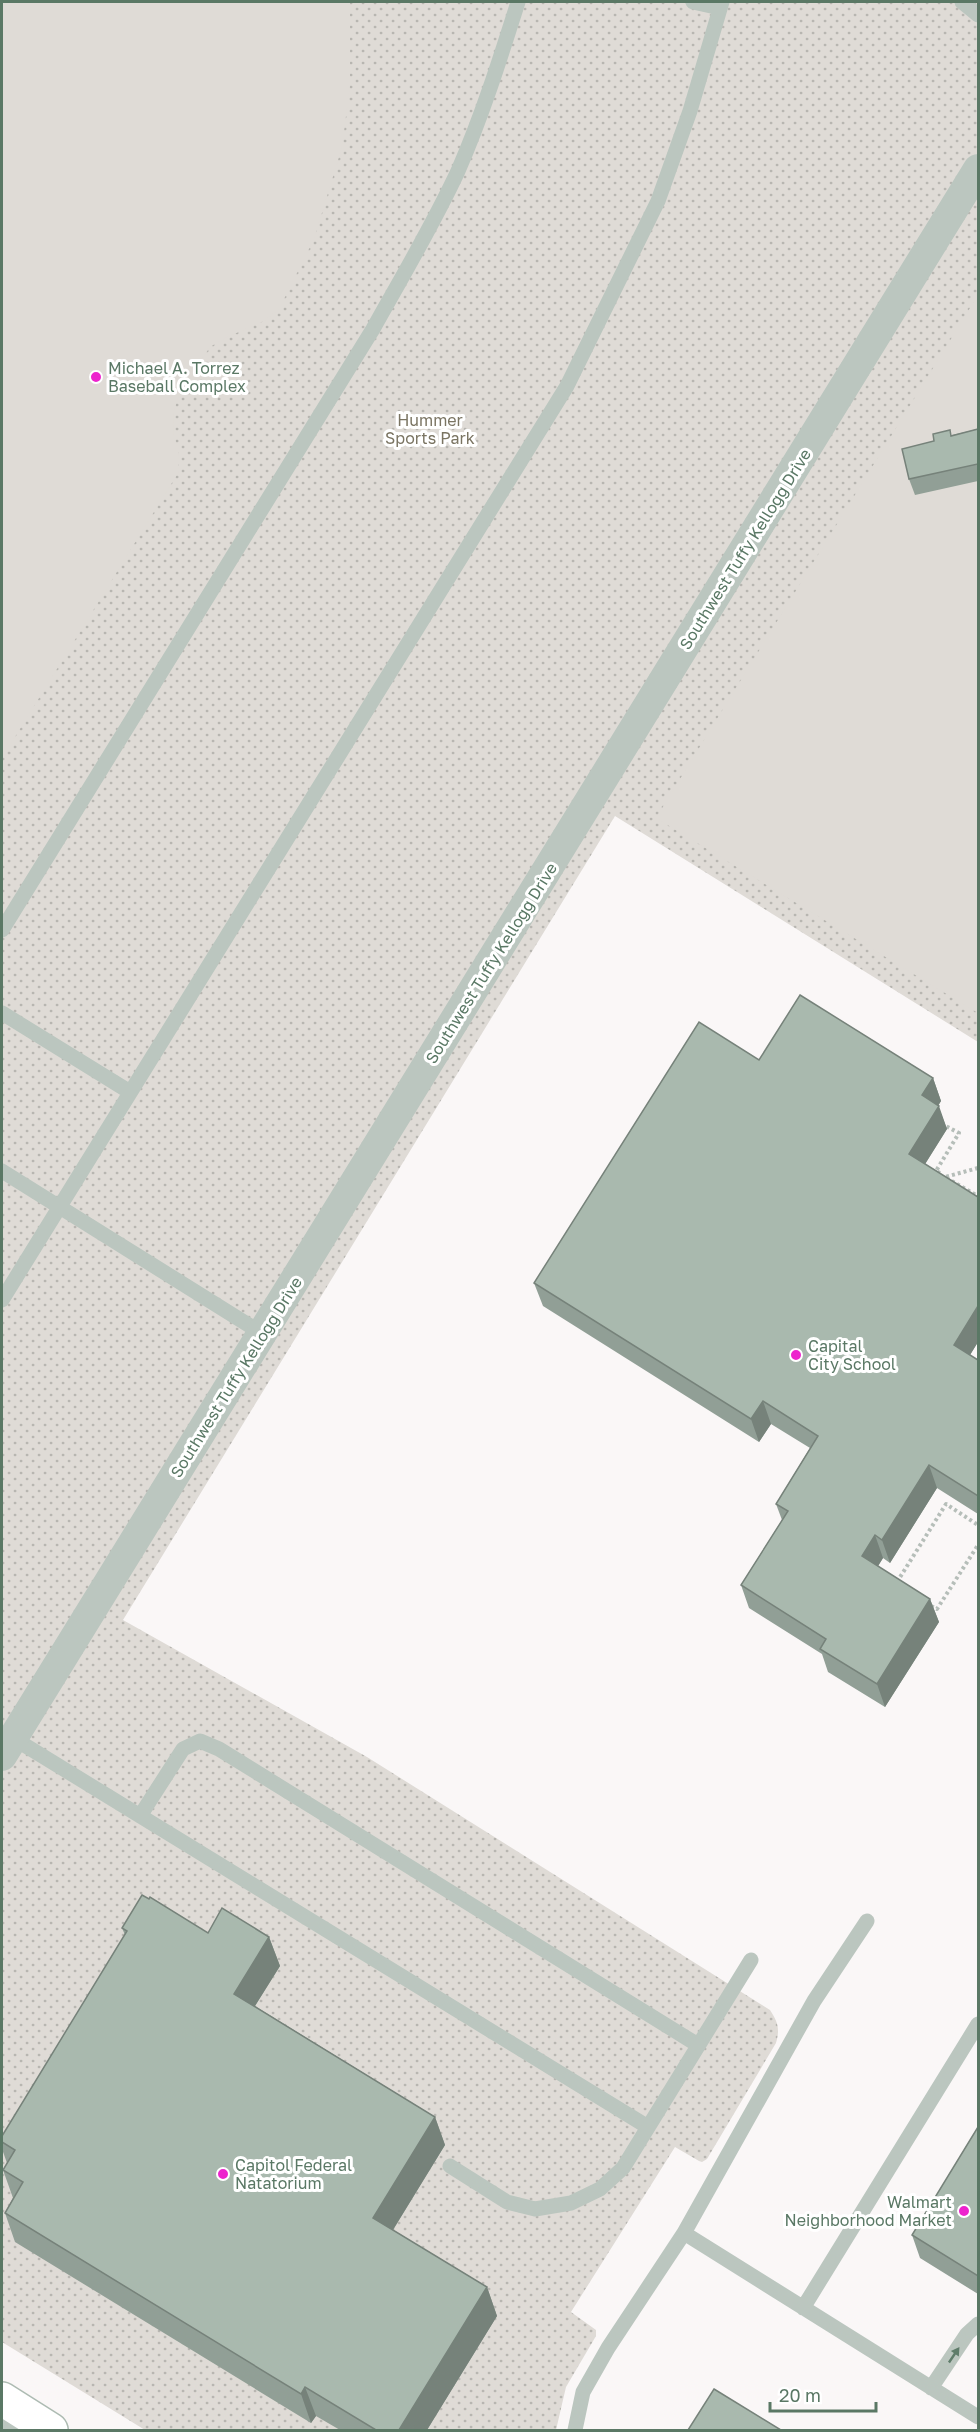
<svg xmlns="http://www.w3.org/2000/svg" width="980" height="2432" viewBox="0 0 980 2432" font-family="'Golos Text',sans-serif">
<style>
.park{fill:url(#park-dots)}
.pitch{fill:#dfdbd6}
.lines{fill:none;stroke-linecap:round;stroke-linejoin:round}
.secondary-casing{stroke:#adbbb2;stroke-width:36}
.path{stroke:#b6beb9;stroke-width:4;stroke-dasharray:3 3;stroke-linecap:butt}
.lane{stroke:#bbc6bf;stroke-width:15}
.street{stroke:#bbc6bf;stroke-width:30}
.secondary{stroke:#fff;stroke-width:33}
.wall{fill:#919f96}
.shaded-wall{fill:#76827a}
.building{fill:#a9b9ae;stroke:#76827a;stroke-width:1.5}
.oneway{fill:#5f7c6a}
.poi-dot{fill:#ed23cd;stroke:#fff;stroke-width:2}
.labels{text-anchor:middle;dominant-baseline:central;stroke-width:6;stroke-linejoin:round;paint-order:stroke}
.poi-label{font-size:16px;fill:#5a7865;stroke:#fff;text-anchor:start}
.park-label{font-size:16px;fill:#7a7462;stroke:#fff}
.street-label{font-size:16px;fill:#5a7865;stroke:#fff}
</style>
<defs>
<pattern id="park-dots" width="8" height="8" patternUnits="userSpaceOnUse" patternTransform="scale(1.5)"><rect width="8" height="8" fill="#dfdbd6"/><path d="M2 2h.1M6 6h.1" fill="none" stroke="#b8b6b1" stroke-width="1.8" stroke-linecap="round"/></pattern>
</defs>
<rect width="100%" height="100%" fill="#faf7f7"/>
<!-- park -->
<path class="park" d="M2 2H978V1042L615 816 123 1620 367 1757 770 2010C778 2022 780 2029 776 2043L707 2159 702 2162 699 2161 675 2147 571 2312 596 2330V2336L566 2387 556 2430H145L2 2342Z"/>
<!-- pitch -->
<path class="pitch" d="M2 2H350V85L342 147 314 239 279 309 264 321 225 338 210 347 179 394 173 414 174 435 179 454 178 473 2 758Z
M978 295V1013L656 818Z"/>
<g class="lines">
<defs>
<path id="secondary" d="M2 2399 51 2430"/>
</defs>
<!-- secondary casing -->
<use href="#secondary" class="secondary-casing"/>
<!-- path -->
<path class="path" d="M978 1168 945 1177 978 1196
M940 1173 936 1171 959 1133 942 1124
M897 1582 946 1504 978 1525
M931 1606 937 1609 978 1545"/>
<!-- lane -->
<path class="lane" d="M693 2 720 8
M962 2 978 15
M2 930 373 329C402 277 433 225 458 171 482 116 500 59 518 2
M2 1013 130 1092
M2 1171 263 1334
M2 1300 567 386 658 201 690 111 722 2
M13 1738 648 2127
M140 1816 183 1749 200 1741 219 1749 698 2045
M450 2166 507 2202 535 2209 571 2203 600 2189 623 2168 751 1960
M684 2233 978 2417
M803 2308 978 2024
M931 2388 967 2334 978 2324
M575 2430 583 2392 608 2348 684 2233 814 2001 867 1921"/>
<!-- street -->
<path class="street" d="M2 1756 978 169
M3 2430 17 2409"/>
<!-- secondary -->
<use href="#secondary" class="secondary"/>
</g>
<!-- wall -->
<path class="wall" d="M978 429V481L915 495 909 479 934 441 952 435Z
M759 1060 933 1078 941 1101 938 1106 947 1129 925 1164 978 1342 970 1355 978 1360V1514L937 1488 890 1563 883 1558 878 1566 930 1599 939 1622 885 1707 828 1672 822 1654 749 1608 741 1585 782 1520 776 1504 810 1448 771 1424 759 1442 543 1306 534 1283Z
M122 1928 269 1937 280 1966 255 2006 435 2117 445 2145 393 2230 487 2287 497 2316 427 2430H340L316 2416 311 2423 15 2242 5 2213 13 2198 3 2170 7 2163 2 2149V2136L125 1935Z
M978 2127V2294L920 2258 912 2235Z"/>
<!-- shaded-wall -->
<path class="shaded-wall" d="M933 1078 941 1101 930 1118 922 1095Z
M939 1106 947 1129 917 1177 909 1154Z
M978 1306V1342L962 1368 954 1345Z
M763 1401 771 1424 759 1442 751 1419Z
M929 1465 937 1488 890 1563 882 1540Z
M875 1535 883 1558 870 1579 862 1556Z
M930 1599 939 1622 885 1707 877 1684Z
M269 1937 280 1966 245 2022 234 1994Z
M435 2117 445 2145 383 2246 373 2218Z
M487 2287 497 2316 427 2430H399Z
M305 2387 316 2416 311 2423 301 2394Z"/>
<!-- building -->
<path class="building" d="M978 429V464L909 479 902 449 934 441 933 434 950 430 951 436Z
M800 995 933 1078 922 1095 939 1106 909 1154 978 1197V1306L954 1345 978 1360V1496L929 1465 882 1540 875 1535 862 1556 930 1599 877 1684 820 1649 826 1639 741 1585 788 1511 776 1504 818 1436 763 1401 751 1419 534 1283 699 1022 759 1060Z
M142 1895 149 1899 150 1897 208 1933 222 1908 269 1937 234 1994 435 2117 373 2218 487 2287 399 2430H376L305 2387 301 2394 5 2213 23 2182 3 2170 15 2150 2 2142V2136L127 1931 122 1928Z
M978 2127V2276L912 2235Z
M714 2389 781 2430H688Z"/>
<!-- one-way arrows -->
<defs><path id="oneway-solid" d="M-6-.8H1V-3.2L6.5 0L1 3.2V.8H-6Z" transform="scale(1.5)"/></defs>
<use class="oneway" href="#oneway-solid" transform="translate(954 2355) rotate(-56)"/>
<!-- markers -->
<g class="poi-dot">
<circle cx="96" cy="377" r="6"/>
<circle cx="796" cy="1355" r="6"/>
<circle cx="223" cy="2174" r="6"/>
<circle cx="964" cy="2211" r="6"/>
</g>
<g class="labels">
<!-- poi labels -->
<g class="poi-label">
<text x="108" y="368">Michael A. Torrez<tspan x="108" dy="18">Baseball Complex</tspan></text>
<text x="808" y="1346">Capital<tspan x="808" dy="18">City School</tspan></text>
<text x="235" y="2165">Capitol Federal<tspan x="235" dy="18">Natatorium</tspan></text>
<text x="952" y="2202" text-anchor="end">Walmart<tspan x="952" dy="18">Neighborhood Market</tspan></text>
</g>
<!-- park labels -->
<g class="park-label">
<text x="430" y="420">Hummer<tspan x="430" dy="18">Sports Park</tspan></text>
</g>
<!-- street labels -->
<g class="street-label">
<text transform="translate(745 549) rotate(-58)">Southwest Tuffy Kellogg Drive</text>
<text transform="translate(491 963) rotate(-58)">Southwest Tuffy Kellogg Drive</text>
<text transform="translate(236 1377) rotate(-58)">Southwest Tuffy Kellogg Drive</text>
</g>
</g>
<!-- border -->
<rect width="980" height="2432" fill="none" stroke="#5a7865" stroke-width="6"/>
<!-- scale -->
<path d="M770 2402v9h106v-9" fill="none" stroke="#5a7865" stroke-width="3"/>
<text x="779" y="2402" font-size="18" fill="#5a7865" stroke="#ffffff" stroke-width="4.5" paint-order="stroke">20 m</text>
</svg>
